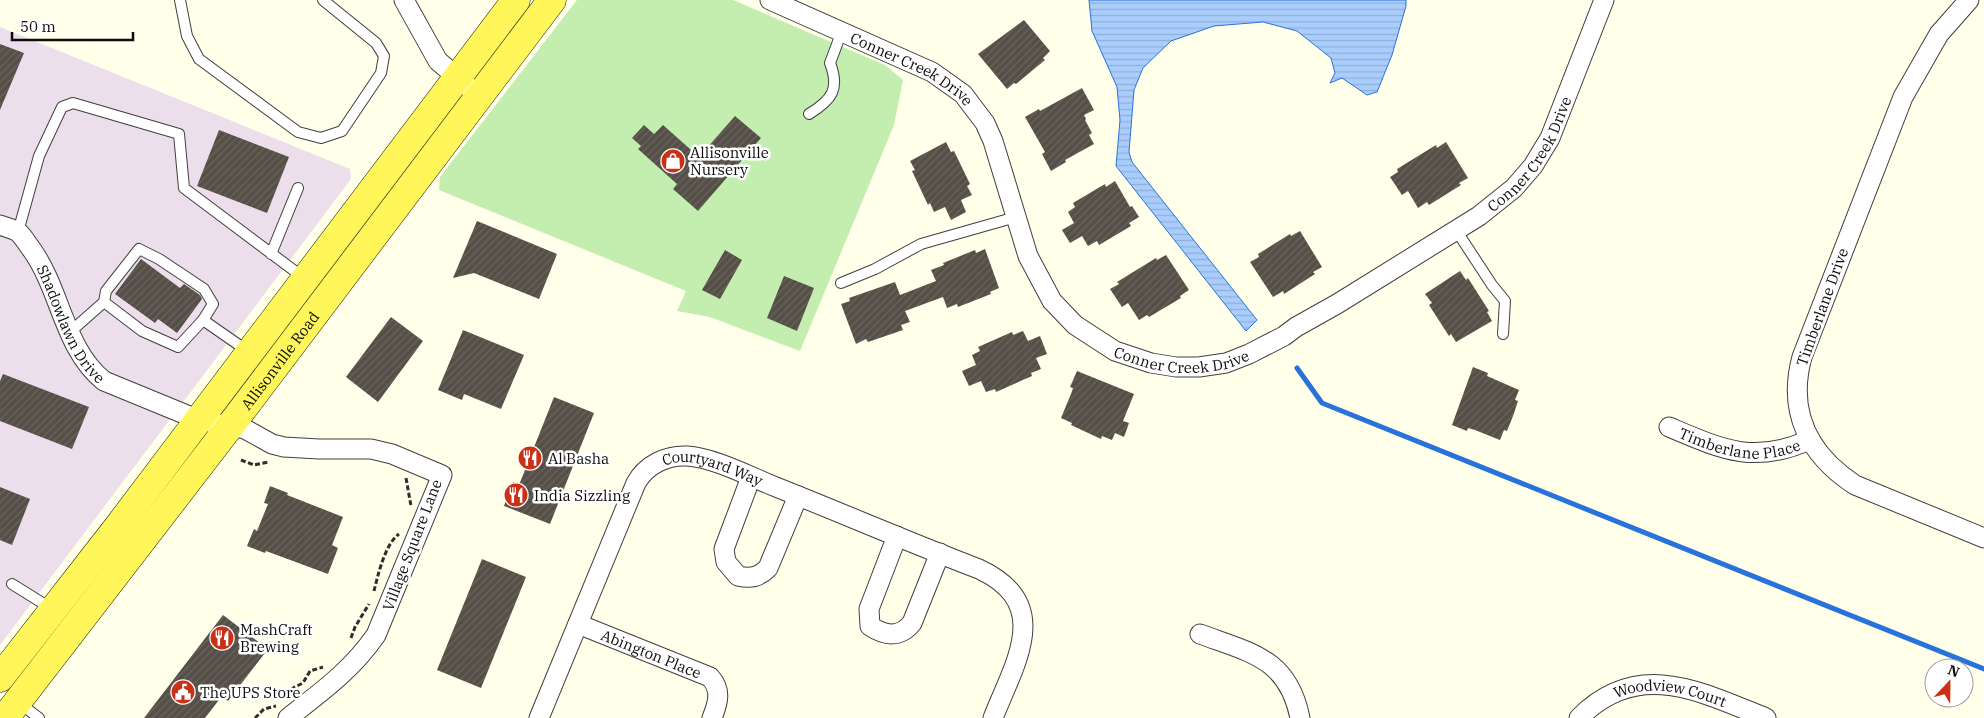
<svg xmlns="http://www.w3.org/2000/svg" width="1984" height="718" viewBox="0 0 1984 718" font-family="'IBM Plex Serif',serif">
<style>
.industrial{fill:#ecdeeb}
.garden{fill:#c4edb0}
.water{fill:url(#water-rules);stroke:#2872db}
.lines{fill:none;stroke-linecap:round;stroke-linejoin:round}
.stream{stroke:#2872db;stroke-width:5}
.building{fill:url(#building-hatch)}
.lane-casing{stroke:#3f3f3f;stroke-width:12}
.street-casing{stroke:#3f3f3f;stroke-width:21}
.primary-casing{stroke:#1d1d1d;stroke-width:29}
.path{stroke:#2e2e2e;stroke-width:3;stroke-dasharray:5 2.5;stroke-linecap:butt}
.lane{stroke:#fff;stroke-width:10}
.street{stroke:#fff;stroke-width:19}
.primary{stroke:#fff65a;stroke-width:28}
.labels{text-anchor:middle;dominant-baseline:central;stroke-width:5;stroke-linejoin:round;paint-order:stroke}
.street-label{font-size:15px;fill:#0c0c0c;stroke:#fff}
.poi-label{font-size:15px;fill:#0c0c0c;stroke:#fff;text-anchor:start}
</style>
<defs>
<pattern id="water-rules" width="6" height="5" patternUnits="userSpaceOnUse" patternTransform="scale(1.25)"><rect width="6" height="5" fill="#a9cdfc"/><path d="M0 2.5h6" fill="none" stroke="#90afd7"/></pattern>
<pattern id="building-hatch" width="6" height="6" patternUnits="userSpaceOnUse" patternTransform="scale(1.25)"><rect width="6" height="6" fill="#554f47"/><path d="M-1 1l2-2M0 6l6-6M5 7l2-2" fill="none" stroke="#68645d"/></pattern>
</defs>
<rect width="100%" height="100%" fill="#ffffea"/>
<!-- industrial -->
<path class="industrial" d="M0 27 350 169 351 179 0 645Z"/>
<!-- garden -->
<path class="garden" d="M577 0H733L885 65 903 80 894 125 800 351 710 317 677 311 686 291 439 190 440 177Z"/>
<!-- water -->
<path class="water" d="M1089 0H1406V6L1392 55 1377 92 1367 95 1342 78 1330 83 1335 73 1331 58 1297 31 1263 22 1214 26 1171 41 1143 68 1134 90 1129 152 1132 162 1257 320 1246 331 1116 166 1120 120 1117 87 1092 31Z"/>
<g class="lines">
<!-- stream -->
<path class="stream" d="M1297 368 1322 403 1984 669"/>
</g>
<!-- building -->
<path class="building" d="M1024 20 1050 51 1043 58 1045 60 1016 84 1014 83 1007 89 978 54Z
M0 44 24 53 0 110Z
M1082 88 1094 110 1084 115 1086 119 1085 120 1092 133 1089 135 1094 144 1065 160 1066 162 1051 171 1042 154 1045 152 1025 117 1039 109 1040 111Z
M735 116 761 138 698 211 673 189 677 184 638 149 641 146 632 138 644 125 654 134 663 125 699 157Z
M219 130 289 157 267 213 197 186Z
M946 142 951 152 954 151 970 184 967 186 972 195 961 200 966 212 951 220 945 207 934 212 930 203 928 205 912 171 915 170 910 161Z
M1446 142 1468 178 1459 183 1461 185 1429 205 1427 202 1418 208 1408 191 1402 195 1390 177 1398 172 1397 169 1436 145 1437 148Z
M1115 181 1130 207 1132 206 1139 217 1129 223 1131 226 1099 245 1097 241 1088 246 1082 236 1070 243 1062 230 1074 223 1068 212 1075 207 1073 203 1105 184 1106 187Z
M477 221 557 254 539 299 474 273 453 278Z
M1300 231 1322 267 1313 272 1315 274 1284 294 1283 291 1273 297 1250 262 1259 257 1258 254 1290 234 1291 236Z
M985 249 999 288 990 292 991 294 958 307 957 304 947 308 943 297 905 311 910 322 901 325 903 330 868 342 866 339 856 344 841 304 850 301 849 298 895 282 900 295 936 281 931 270 944 265 943 263 975 250 976 253Z
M725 250 742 260 720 299 702 290Z
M1166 255 1189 290 1180 296 1181 298 1149 317 1147 315 1139 320 1128 303 1122 307 1110 289 1119 284 1117 282 1156 258 1157 260Z
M141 259 180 288 184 284 200 295 202 299 177 333 158 319 155 323 115 294Z
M1460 271 1466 280 1468 278 1489 311 1487 312 1492 321 1456 342 1451 334 1449 336 1429 305 1432 303 1425 294Z
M784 276 814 288 797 331 767 318Z
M391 317 423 341 378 402 346 377Z
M463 330 524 355 501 409 464 394 462 400 438 390Z
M1023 331 1028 341 1040 336 1047 354 1036 358 1041 369 1031 373 1032 376 996 392 995 389 986 392 981 381 969 386 962 371 976 365 972 355 980 351 978 347 1012 332 1013 335Z
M1473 367 1488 373 1487 376 1519 390 1515 400 1518 401 1513 416 1507 431 1504 430 1500 440 1475 430 1468 428 1467 431 1452 425Z
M1077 371 1134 394 1123 421 1129 423 1124 437 1115 433 1112 440 1102 436 1101 439 1071 425 1072 423 1061 418 1071 394 1073 388 1070 387Z
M3 374 89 407 72 449 0 421V381Z
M554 397 594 413 550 524 504 506 513 482 519 485Z
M270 486 288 493 287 495 343 517 332 545 338 548 328 574 266 551 265 553 247 546 254 529 257 531 268 504 264 503Z
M0 487 30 499 12 545 0 540Z
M482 559 526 577 481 688 437 670Z
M223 615 268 649 228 701 222 696 205 718H144Z"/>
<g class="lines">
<defs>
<path id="lane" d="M180 0 187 36 199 59 298 132 321 138 342 131 381 73 384 56 376 43 323 0
M809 114C832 100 840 89 830 63L842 31
M1456 230 1492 285 1505 301 1503 334
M18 232 39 156 62 107 73 103 179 134 184 188 304 278
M271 254 298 188
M841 283 875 269 921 244 1016 217
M203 320 249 352
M70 332 104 302 106 291 139 249 159 259 204 289 213 304 203 320 178 347 142 331 104 302
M12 584 52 609
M18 702 39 718"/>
<g id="street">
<path d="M404 0 438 61 479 96"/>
<path id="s1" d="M770 0 932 72 963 94 985 123 993 141 1028 256 1052 301 1075 325 1115 351 1151 363 1176 367H1199L1226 363 1249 354 1284 336 1296 327 1337 304 1479 216 1514 188 1533 166 1550 138 1604 0"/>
<path d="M1969 0 1939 34 1903 97 1802 357C1787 412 1809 455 1855 485L1984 538"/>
<path id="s2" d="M0 225C5 227 13 229 18 232 23 236 28 245 32 250 61 291 64 349 104 381L199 420 245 429 272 444 284 447 319 449H371L392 454 442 475 376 635C351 671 321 692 288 718"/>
<path id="s3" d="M1669 427C1721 449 1754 465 1809 440"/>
<path d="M751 477 724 549 726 562 738 576C751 579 759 577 768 568L798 496"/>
<path d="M897 536 869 609 870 626C885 636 900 638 912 623L940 553"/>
<path id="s4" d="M578 624 710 677C722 690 718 703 712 718"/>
<path d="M1200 634C1251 653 1288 658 1300 718"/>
<path id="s5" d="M539 718 636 483C646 465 666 455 687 456 712 457 751 477 776 487 844 514 911 543 979 569 1054 604 1015 662 993 718"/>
<path id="s6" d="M1579 718C1638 658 1701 692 1766 718"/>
</g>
<g id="primary">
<path d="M0 678 117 528 516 0"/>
<path id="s7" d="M5 718 230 426 552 0"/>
</g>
</defs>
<!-- lane casing -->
<use href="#lane" class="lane-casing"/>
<!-- street casing -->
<use href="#street" class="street-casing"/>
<!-- primary casing -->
<use href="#primary" class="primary-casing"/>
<!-- path -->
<path class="path" d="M241 460 254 465 269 462
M406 478 411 506
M374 591C378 575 385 544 399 534
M351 638 355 627 369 604
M287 696 293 688 303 683 310 671 323 667
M255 718 264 709 276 706"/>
<!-- lane -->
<use href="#lane" class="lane"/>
<!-- street -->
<use href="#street" class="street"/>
<!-- primary -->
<use href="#primary" class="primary"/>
</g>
<!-- icons -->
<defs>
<symbol id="shop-disc" viewBox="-11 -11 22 22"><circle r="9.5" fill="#c93016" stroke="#fff"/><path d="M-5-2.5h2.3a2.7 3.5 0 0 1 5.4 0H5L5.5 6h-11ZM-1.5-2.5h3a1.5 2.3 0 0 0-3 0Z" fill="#fff"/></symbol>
<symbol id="restaurant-disc" viewBox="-11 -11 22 22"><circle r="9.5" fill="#c93016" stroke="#fff"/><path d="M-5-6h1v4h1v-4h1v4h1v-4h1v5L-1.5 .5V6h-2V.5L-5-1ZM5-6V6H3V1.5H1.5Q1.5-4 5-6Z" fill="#fff"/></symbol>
<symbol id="civic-disc" viewBox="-11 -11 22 22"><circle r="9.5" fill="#c93016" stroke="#fff"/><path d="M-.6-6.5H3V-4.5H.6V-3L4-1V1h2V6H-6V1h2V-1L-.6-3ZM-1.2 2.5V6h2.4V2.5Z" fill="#fff"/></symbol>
</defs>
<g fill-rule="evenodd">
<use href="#shop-disc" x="659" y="147" width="28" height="28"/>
<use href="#restaurant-disc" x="516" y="444" width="28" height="28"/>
<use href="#restaurant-disc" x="502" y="481" width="28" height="28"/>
<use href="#restaurant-disc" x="208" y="624" width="28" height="28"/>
<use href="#civic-disc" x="169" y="678" width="28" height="28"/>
</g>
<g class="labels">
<!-- street labels -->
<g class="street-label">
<text stroke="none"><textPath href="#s1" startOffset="158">Conner Creek Drive</textPath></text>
<text stroke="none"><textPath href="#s1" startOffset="1012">Conner Creek Drive</textPath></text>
<text transform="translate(1822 307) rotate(-70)">Timberlane Drive</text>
<text stroke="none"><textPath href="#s2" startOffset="126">Shadowlawn Drive</textPath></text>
<text stroke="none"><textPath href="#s1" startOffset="592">Conner Creek Drive</textPath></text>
<text stroke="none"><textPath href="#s7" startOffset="451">Allisonville Road</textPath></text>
<text stroke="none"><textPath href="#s3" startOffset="74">Timberlane Place</textPath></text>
<text stroke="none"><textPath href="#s5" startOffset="342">Courtyard Way</textPath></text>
<text transform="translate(412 545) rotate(-69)">Village Square Lane</text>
<text stroke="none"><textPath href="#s4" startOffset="79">Abington Place</textPath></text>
<text stroke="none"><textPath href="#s6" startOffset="101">Woodview Court</textPath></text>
</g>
<!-- poi labels -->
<g class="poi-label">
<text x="690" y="152">Allisonville<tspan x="690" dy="17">Nursery</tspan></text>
<text x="548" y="458">Al Basha</text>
<text x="534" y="495">India Sizzling</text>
<text x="240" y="629">MashCraft<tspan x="240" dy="17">Brewing</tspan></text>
<text x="200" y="692">The UPS Store</text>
</g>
</g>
<!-- north arrow -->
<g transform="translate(1949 683) rotate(22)"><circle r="24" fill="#ffffff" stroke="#9e9e9e"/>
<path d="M0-4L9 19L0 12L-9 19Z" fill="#c93016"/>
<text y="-8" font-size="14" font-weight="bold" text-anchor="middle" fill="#0c0c0c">N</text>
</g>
<!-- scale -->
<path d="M12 32v8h121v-8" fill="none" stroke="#0c0c0c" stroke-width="2.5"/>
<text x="20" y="32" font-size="15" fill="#0c0c0c" stroke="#ffffff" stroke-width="4" paint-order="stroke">50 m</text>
</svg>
